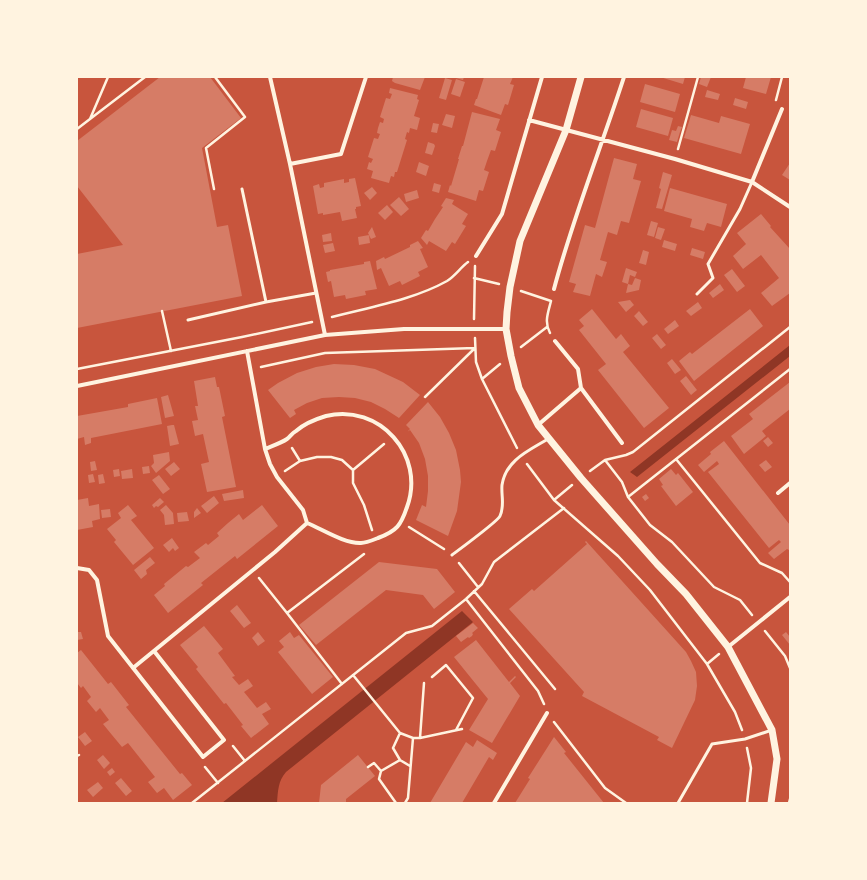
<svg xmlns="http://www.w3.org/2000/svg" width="867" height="880" viewBox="0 0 867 880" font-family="'Titillium Web',sans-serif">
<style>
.water{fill:#8f3625}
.building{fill:#d67c66}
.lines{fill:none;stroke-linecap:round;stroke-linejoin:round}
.path{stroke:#fff3e0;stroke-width:2.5}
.service{stroke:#fff3e0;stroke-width:3}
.minor{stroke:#fff3e0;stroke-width:4}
.tertiary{stroke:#fff3e0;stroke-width:7}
</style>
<rect width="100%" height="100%" fill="#c8553d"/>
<!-- water -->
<path class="water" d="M790 345V356L637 477 630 472Z
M462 611 473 622 286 772C278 781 278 791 277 803H222Z"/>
<!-- building -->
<path class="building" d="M160 77H210L241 118 202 148 217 227 228 225 242 296 77 328V254L123 245 77 186V141Z
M393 77H425L420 90 395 83 392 81Z
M456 77H464L463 80 456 78Z
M484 77H513L510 84 514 85 508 105 505 104 501 115 474 105 476 99H477Z
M660 77H685L683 84Z
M701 77H711L707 87 699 84Z
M746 77H771L766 94 743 88Z
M445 78 452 80 446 100 439 98Z
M456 79 465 82 460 97 451 94Z
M645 84 680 94 675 112 640 102Z
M390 88 418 95 417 99 419 100 414 116 420 118 417 130 410 128 409 133 407 132 405 139 407 140 397 172H395L394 177 391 176 389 183 371 178 373 171 367 169 369 162 371 163 373 159 368 157 374 138 378 139 380 134 377 133 378 128 380 122 383 123 384 119 380 117 386 98 390 99 392 94 389 93Z
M707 90 720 94 718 100 705 97Z
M735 98 748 102 746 109 733 105Z
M641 109 673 118 668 136 636 127Z
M472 112 500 119 496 130 501 132 495 151 491 150 487 161 484 170 489 172 483 191 479 190 476 201 448 192 450 185 451 186 459 159H458L462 146H463Z
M446 114 455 116 452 128 442 125Z
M691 115 719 123 721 116 750 124 741 154 684 138Z
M433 123 439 124 437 133 431 132Z
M678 126 682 127 680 132 676 131Z
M672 130 680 132 677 142 669 140Z
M428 142 434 144 435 146 432 155 425 153Z
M614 158 637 164 633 179 641 181 629 223 621 221 617 235 608 232 600 260 607 262 602 277 596 274 590 296 573 292 576 284 569 282 585 225 595 228Z
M419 162 429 166 426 176 416 172Z
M790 163V180L782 175Z
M663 172 672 175 662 209 656 208 661 189 659 188Z
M355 178 361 206 356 207V209H355L357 218 342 221 340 212 323 215V213L318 214 313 186 319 184 320 188 324 187V183L344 179V183L349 182V179Z
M434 183 441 185 439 193 432 191Z
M372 187 377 193 370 200 364 193Z
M670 188 727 204 721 227 707 223 704 231 690 227 692 219 664 211Z
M417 190 419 198 406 202 404 194Z
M399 197 409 209 401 216 390 205Z
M446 198 454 200 452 204 468 214 462 224 466 226 455 244 452 242 446 251 429 241 427 245 421 238 426 230 428 231 435 219 443 207 441 206Z
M387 205 393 212 385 220 378 213Z
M761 214 771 226 770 227 790 249V293L772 306 761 293 779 278 761 255 743 269 733 256 746 244 737 233Z
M651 221 658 223 654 237 647 235Z
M372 227 376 237 371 239 368 233Z
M658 227 665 229 661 240 655 238Z
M331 233 332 241 323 242 322 235Z
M369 235 370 243 359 245 358 237Z
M664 240 677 244 675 251 662 247Z
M418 241 423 248 420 249 428 267 418 272 420 276 402 285 400 281 389 286 381 268 377 270 376 261 384 257 385 259 410 247V245Z
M333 243 335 251 325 253 323 245Z
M692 248 705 252 703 259 690 255Z
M643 250 649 252 646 265 639 263Z
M370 261 377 289 365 291 366 295 346 299 345 295 334 297 331 281 328 282 326 272 330 271V270L364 264V262Z
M626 268 637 272 635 277 630 275 628 284 622 282Z
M732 269 745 286 737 292 724 275Z
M635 278 641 280 639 290 626 293 628 284 632 285Z
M720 284 724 290 713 298 709 293Z
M630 300 634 305 626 312 618 302Z
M698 302 702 308 691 316 686 311Z
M592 309 616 339 621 334 630 346 623 352 669 408 644 428 598 370 606 364 579 330 584 326 579 320Z
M750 309 763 326 694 381 679 361 690 352 692 354Z
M639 311 648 322 643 326 634 316Z
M675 320 679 326 668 334 664 329Z
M657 334 666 345 661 349 652 338Z
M672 359 681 370 675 374 667 363Z
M334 364 354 365 375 369 403 382 420 395 399 418 385 409 371 402 355 398 339 397 322 398 307 403 294 410 296 414 290 418 268 390 278 383 297 373 316 367Z
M686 376 697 390 691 395 680 381Z
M215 377 217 387H219L225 416 222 417 236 487 207 492 201 464 209 462 203 434 195 436 192 421 198 420 195 406H198L194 381Z
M790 382V409L762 431 766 436 744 454 731 436 753 419 749 414Z
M168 395 174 416 165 418 161 397Z
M157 398 162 424 91 438V443L85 445 84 437 77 439V416L128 407V404Z
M428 402 440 417 449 433 456 450 460 470 461 482 457 511 448 536 416 520 422 505 426 507 428 491V476L425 459 419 443 410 430 407 432 410 429 406 425Z
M172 425H174L179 444 170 446 167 426Z
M768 437 773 443 768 447 763 441Z
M724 441 790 525V549L789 550 787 549 774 559 768 553 781 542 779 540 769 548 708 472 719 464 717 461 704 472 698 465 711 454 710 452Z
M169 452 170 461 156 473 151 466 154 463 153 455Z
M766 460 772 467 765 472 759 465Z
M95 461 97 470 91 471 90 462Z
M174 462 180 469 171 476 165 469Z
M149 466 150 473 143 474 142 467Z
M119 469 120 476 114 477 113 470Z
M132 469 133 478 122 479 121 471Z
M671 469 676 475 678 473 693 492 676 506 661 486 663 485 659 479Z
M93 474 95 482 89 483 88 475Z
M103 474 105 483 99 484 98 475Z
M159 475 170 489 163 494 152 480Z
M243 490 244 498 224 501 222 494Z
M646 494 649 498 645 501 642 497Z
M214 496 219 503 207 513 201 506Z
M88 498 89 506 99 504 100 519 92 521 93 527 77 530V500Z
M160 498 164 502 158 507 156 506 154 508 152 505Z
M128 505 137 516 131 520 154 548 133 565 114 542 116 540 107 529 121 518 118 513Z
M166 505 173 513 174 524 165 525 164 515 160 510Z
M262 505 278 526 237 559 235 556 201 583 203 585 168 613 154 595 165 586 164 584 186 566 188 567 200 558 194 552 206 543 208 545 219 536 217 533 228 523 239 514 243 520Z
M197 508 201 513 194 518V512Z
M110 509 111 517 102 518 101 510Z
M187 512 189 521 178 522 177 513Z
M172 538 179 548 175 551 173 548 169 552 163 545Z
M586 541 686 652 691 661 696 672 697 686 695 700 672 748 657 740 659 737 582 696 584 692 509 609 532 589 534 591 587 544 585 542Z
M150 557 155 563 146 570 147 574 141 579 134 570Z
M379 562 437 569 455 592 434 609 423 595 386 590 316 645 299 625Z
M237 605 251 623 244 628 230 611Z
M473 623 478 628 472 633 473 634 472 636 469 638 468 637 461 642 456 636Z
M204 626 223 649 218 653 235 676 232 677 239 685 248 679 253 686 244 692 257 708 266 702 271 709 262 714 269 724 251 738 241 726 243 725 226 703 224 704 196 669 198 667 180 645Z
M77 632H81L83 639 77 640Z
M258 632 265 641 258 646 252 638Z
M290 632 294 638 299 635 333 677 312 694 278 652 284 647 279 641Z
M786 632 790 637V645L782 635Z
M476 640 509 682 515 676 516 677 510 683 520 696 492 743 469 730 488 699 454 657Z
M81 650 108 684 111 682 129 705 126 707 180 774 182 773 192 785 173 800 164 788 157 793 148 782 155 777 128 743 122 747 112 735 103 724 109 720 100 708 96 712 87 701 91 697 83 686 81 688 77 683V653Z
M85 732 92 741 85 746 78 737Z
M554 737 566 752 564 753 604 803H515L530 779 528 778Z
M477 740 497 753 493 760 489 757 462 803H430L466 742 473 747Z
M103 755 110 763 104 769 97 760Z
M358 755 375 776 346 799V803H319L321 785Z
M112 768 115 772 110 776 107 772Z
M121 778 132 791 126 796 115 783Z
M98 782 103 788 93 797 87 790Z"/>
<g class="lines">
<!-- path -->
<path class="path" d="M776 100 782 77
M90 119 145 77
M77 129 90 119 108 77
M678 149 698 77
M214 189 206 148 245 117 215 77
M474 278 499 284
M521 291 551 301
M162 311 171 351
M332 317C370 307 413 300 447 281 455 276 461 267 468 262
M474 319 475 266
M550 333C544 322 548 313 551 301
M475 338 476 362 482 379 517 448
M521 347 547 327
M261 367 325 353 475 348
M77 369 242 337 312 322
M482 379 500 364
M425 397 475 348
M292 448 300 461
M676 459 760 563 782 573 790 582
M605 460 622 482 628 497 650 525 672 542 714 587 740 600 752 615
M527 464 554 500 618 556 650 590 707 664 735 712 742 730
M353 470 384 444
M285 471 300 461 317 457H331L342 460 353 470V483L364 505 372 530
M590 471 605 460 626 455 633 452 790 327
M628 497 790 369
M554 500 572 485
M409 527 444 549
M459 563 478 587
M259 578 287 613 364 554
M474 591 555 689
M466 599 538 691 544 704
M287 613 342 684
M765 631 785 656 790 668
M707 664 719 654
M353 675 400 733 413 738H420
M432 677 446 665 473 698 456 730
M424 683 420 738 462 729
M554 722 605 788 626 803
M400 733 393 748 400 760 410 766
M233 746 245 761
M77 756 79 755
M205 767 218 783
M368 767 374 763 381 771 400 760
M381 771 379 779 396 803
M192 803 406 633 432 626 466 599 482 584 494 562 564 508
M405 803 408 798 413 738
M747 803 751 768 747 748
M789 803 790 799"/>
<!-- service -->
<path class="service" d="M242 189 266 302
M697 294 713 278 708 264 740 209 752 182
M188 320 266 302 316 293
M452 555C460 549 498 521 500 516 505 505 501 496 502 485 506 460 528 451 548 439
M678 803 712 744 745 739 772 730"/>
<!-- minor -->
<path class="minor" d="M270 77 290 164
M529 120 675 159 752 182 790 207
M752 182 782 109
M476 256 502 214 542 77
M554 289C573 217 601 148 624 77
M325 335 290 164 341 154 366 77
M555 341 578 369 581 388 622 443
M77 386 325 335 404 329H506
M538 425 581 388
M265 449C272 446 281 443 287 439 290 437 292 433 296 431 304 424 316 419 326 416 379 403 426 455 407 507 401 525 397 531 378 538 373 540 366 543 361 543 345 544 322 529 307 523
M778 493 790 483
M77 568 89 570 97 580 108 636 203 757 224 740 154 651
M728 647 790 597
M133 668 275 552 307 523 303 510 277 477 270 464 265 449 247 351
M494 803 547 713"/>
<!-- tertiary -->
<path class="tertiary" d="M581 77 566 130 520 241 510 287 507 312 506 329 511 356 519 388 538 425 581 478 657 564 686 594 728 647 772 730 777 759 771 803"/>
</g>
<!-- border -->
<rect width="867" height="880" fill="none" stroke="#fff3e0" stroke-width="156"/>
</svg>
